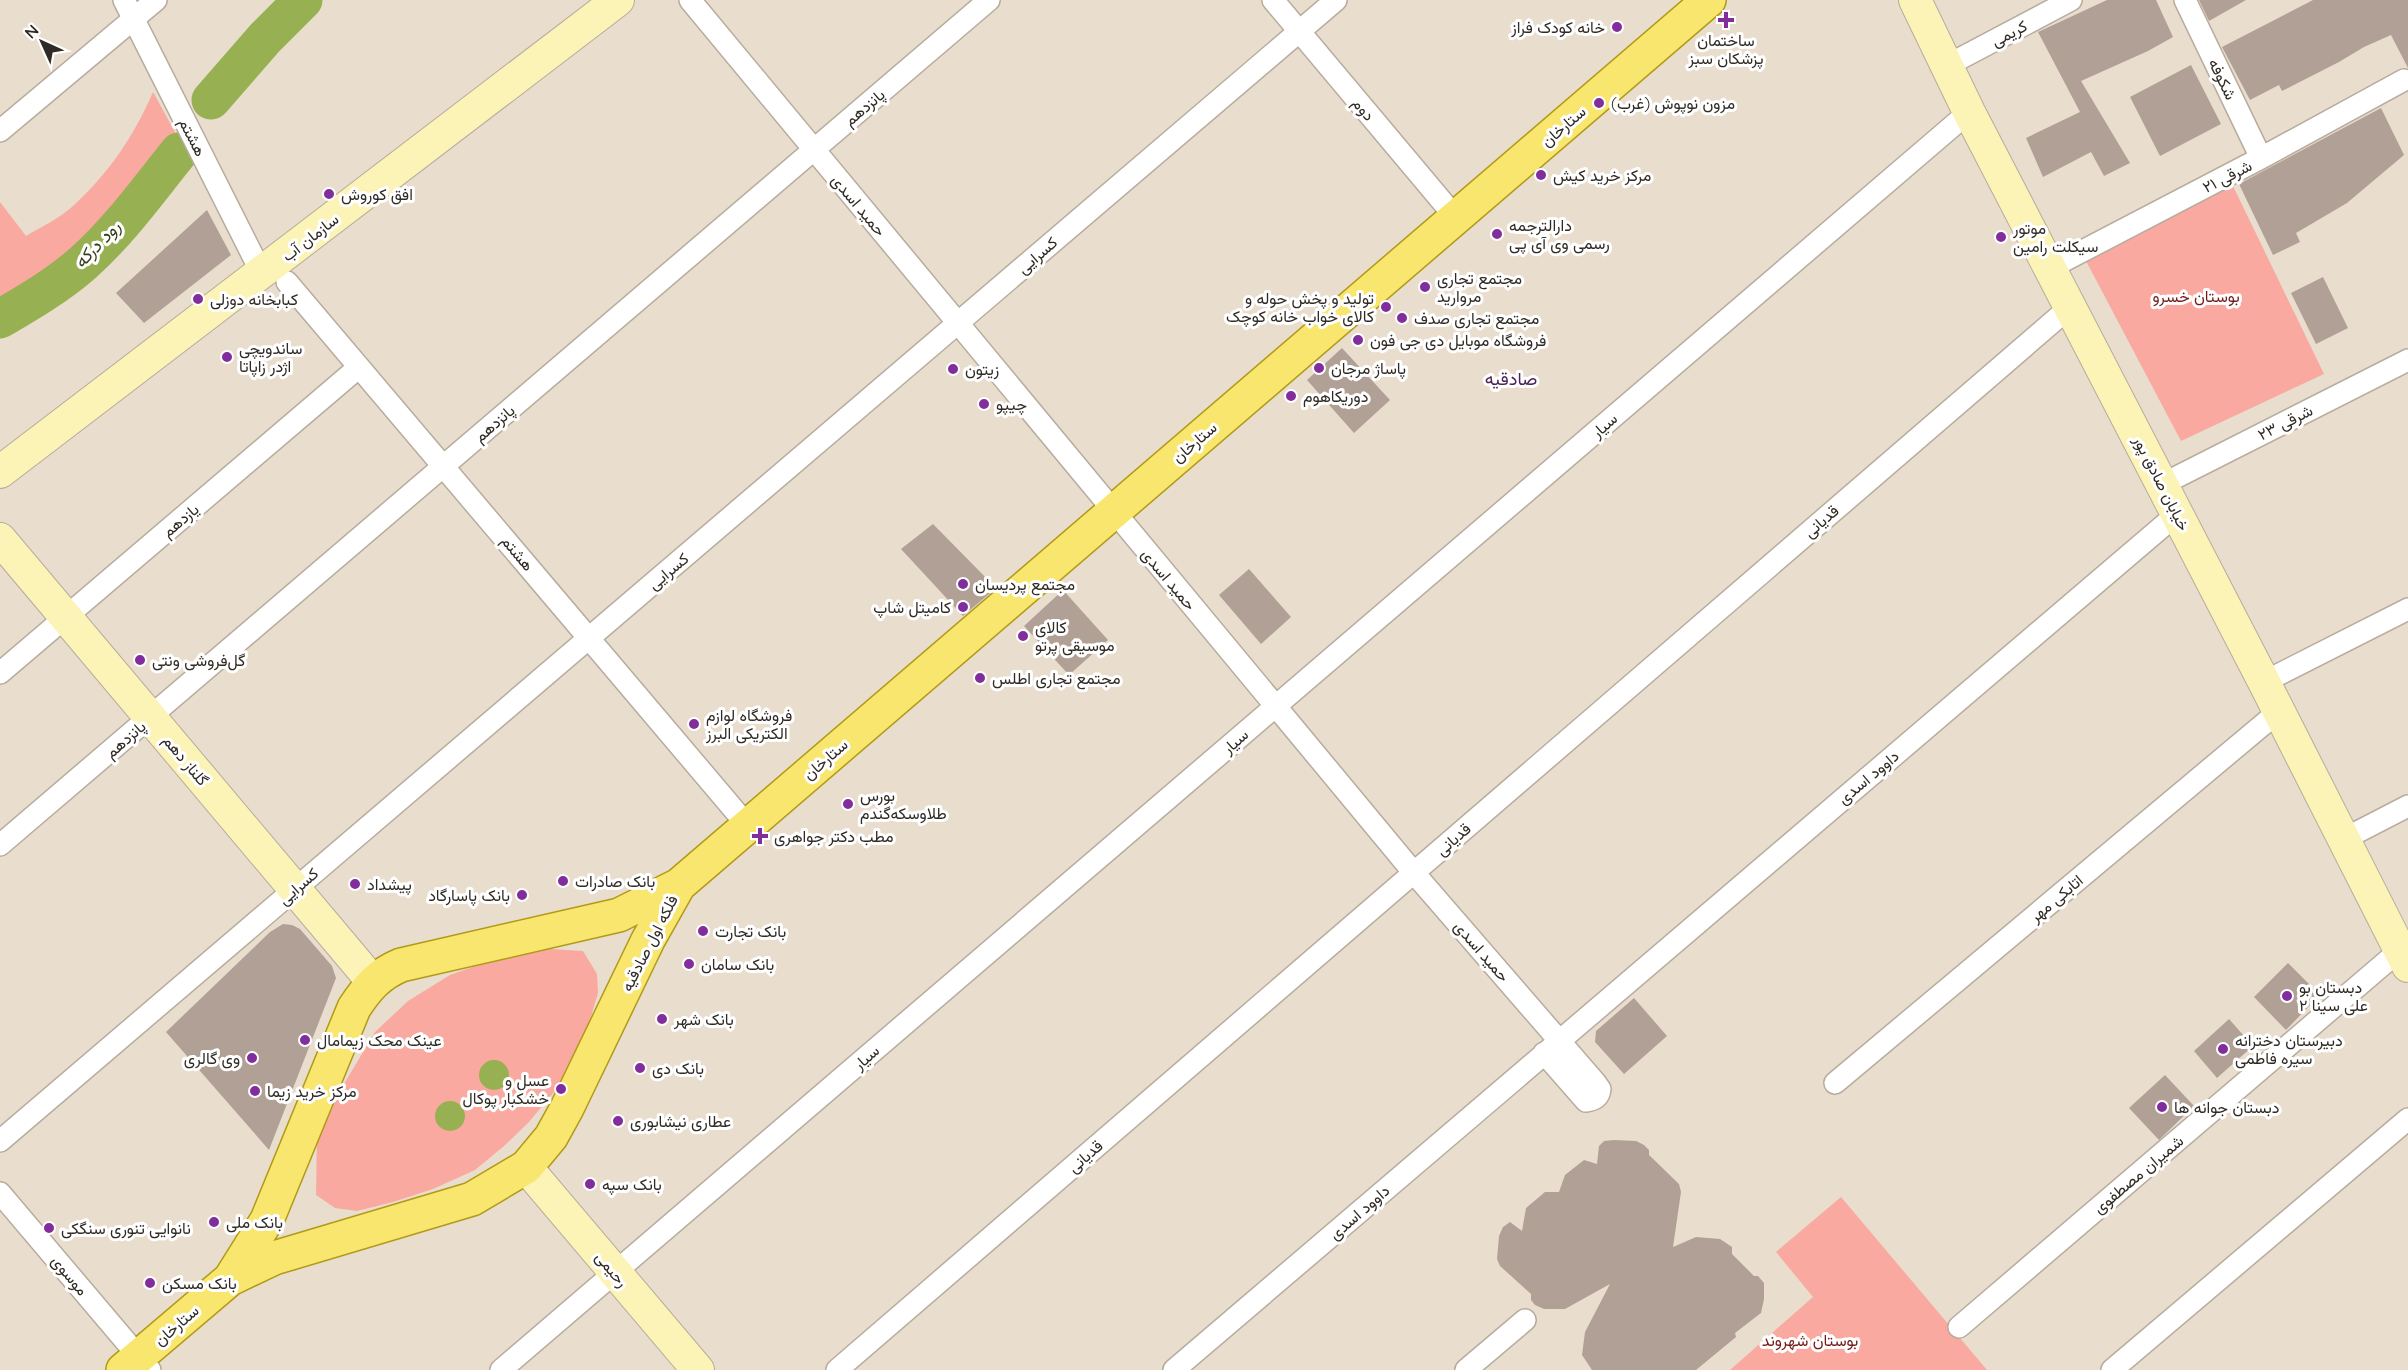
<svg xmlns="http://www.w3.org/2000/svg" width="2408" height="1370" viewBox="0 0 2408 1370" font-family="Quicksand,Vazirmatn,sans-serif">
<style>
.green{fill:#f9a99f}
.water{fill:#97b152}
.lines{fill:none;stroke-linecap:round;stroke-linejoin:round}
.river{stroke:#97b152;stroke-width:39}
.building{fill:#b1a096}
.street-casing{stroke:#b7ac9d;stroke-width:24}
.secondary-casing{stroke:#b7ac9d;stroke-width:34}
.primary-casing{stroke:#b09a16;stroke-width:36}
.street{stroke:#fff;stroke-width:21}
.secondary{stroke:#fcf3b7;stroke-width:32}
.primary{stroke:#f9e66e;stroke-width:33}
.poi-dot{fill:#812d9c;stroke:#fff;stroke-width:2}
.labels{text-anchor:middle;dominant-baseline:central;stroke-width:6;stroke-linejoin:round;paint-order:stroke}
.poi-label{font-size:16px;fill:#2f2a24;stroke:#fff;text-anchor:start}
.street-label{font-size:16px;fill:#2f2a24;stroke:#fff}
.park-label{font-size:16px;fill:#741b17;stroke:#fff}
.water-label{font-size:18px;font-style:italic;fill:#353f18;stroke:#fff}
.neighbourhood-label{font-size:18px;fill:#4b2459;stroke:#fff}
</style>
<rect width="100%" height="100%" fill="#e9ddce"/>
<!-- green -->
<path class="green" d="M153 92 176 134C156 182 92 242 51 275 36 288 17 297 0 307V202L26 236C41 227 60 218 73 206 109 173 134 136 153 92Z
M2232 184 2324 374 2181 441 2086 261Z
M550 949 583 951 597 974 598 993 582 1047 568 1075 529 1122 504 1146 475 1170 433 1189 393 1202 357 1211 335 1208 316 1195 317 1138 344 1084 375 1032 408 1001 450 975 510 954Z
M1841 1197 1987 1370H1730L1813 1297 1776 1252Z"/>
<!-- water -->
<path class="water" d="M479 1075a15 15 0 1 1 30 0a15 15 0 1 1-30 0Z
M435 1116a15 15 0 1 1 30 0a15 15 0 1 1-30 0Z"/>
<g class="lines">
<!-- river -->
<path class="river" d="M211 100 265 38 303 0
M0 319C29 302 58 285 83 263 120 230 149 189 179 152"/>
</g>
<!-- building -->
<path class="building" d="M2107 0H2156L2173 37 2148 51 2081 81 2130 163 2104 176 2091 152 2043 177 2026 138 2080 112 2038 32Z
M2199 0H2246L2209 21Z
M2313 0H2408V68L2391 35 2364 47 2339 62 2282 91 2279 85 2250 100 2222 47Z
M2191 65 2221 124 2160 156 2130 97Z
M2381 108 2404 155 2347 203 2296 233 2300 242 2273 255 2239 184Z
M207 210 231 255 144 323 116 293Z
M2323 277 2348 328 2316 344 2291 293Z
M1342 348 1390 400 1354 433 1307 380Z
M933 524 996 588 963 616 901 549Z
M1249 569 1291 617 1261 644 1219 595Z
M1063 590 1108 640 1069 675 1024 626Z
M283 924 292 925 300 929 332 966 336 978 269 1150 166 1032 270 932Z
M2288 963 2320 995 2286 1030 2254 997Z
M1634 998 1667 1036 1624 1074 1595 1042 1596 1031Z
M2229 1019 2253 1046 2217 1078 2194 1051Z
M2165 1075 2194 1106 2159 1140 2129 1108Z
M1614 1140 1636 1141 1644 1145 1649 1150V1155L1679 1184 1681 1192 1673 1247 1696 1237 1720 1239 1732 1247V1254L1754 1276H1758L1764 1283V1299L1761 1313 1735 1333 1736 1337 1696 1370H1592L1582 1355 1585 1332 1610 1284 1565 1309H1544L1535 1305 1531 1300V1294L1500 1266 1497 1259 1499 1236 1503 1227 1510 1222 1522 1231 1526 1208 1545 1192H1559L1565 1175 1584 1160 1597 1164 1599 1146 1604 1141Z"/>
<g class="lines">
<defs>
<path id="street" d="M124 0 262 274
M690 0 1414 873 1595 1082 1600 1089C1599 1098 1594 1100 1586 1101L1544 1053
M1273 0 1456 218
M2185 0 2261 158
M1946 66 2071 0
M0 131 156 0
M2050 268 2261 158 2404 80
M287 282 747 825
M2163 484 2408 360
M0 673 359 367
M2264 682 2408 609
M2344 839 2408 806
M0 845 989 0
M1835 1083 2278 712
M0 1141 1336 0
M0 1193 150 1370
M1959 1327 2400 950
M501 1370 1969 112
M837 1370 2070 307
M1174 1370 2177 514
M1466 1370 1525 1320
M2112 1370 2408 1119"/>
<path id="secondary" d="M1915 0 1969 112 2264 682 2408 966
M0 472 618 0
M0 539 373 982
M526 1167 698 1370"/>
<path id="primary" d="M230 1279 267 1220 354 1008C367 988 379 974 401 965L619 915 679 885 1709 0
M123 1370 230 1279 274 1258 472 1199 526 1167 551 1137 567 1108 648 940 679 885"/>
</defs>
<!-- street casing -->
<use href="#street" class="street-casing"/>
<!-- secondary casing -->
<use href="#secondary" class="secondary-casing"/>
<!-- primary casing -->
<use href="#primary" class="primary-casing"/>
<!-- street -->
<use href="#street" class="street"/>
<!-- secondary -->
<use href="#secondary" class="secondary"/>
<!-- primary -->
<use href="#primary" class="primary"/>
</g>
<!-- markers -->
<g class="poi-dot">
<path d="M1723 11h6v6h6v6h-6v6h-6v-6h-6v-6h6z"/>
<circle cx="1617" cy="27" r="6"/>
<circle cx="1599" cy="103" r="6"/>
<circle cx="1541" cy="175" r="6"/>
<circle cx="329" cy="194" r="6"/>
<circle cx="1497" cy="234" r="6"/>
<circle cx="2001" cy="237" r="6"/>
<circle cx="1425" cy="287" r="6"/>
<circle cx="198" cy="299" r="6"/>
<circle cx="1386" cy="307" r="6"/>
<circle cx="1402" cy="318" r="6"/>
<circle cx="1358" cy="340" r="6"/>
<circle cx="227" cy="357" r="6"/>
<circle cx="1319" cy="368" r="6"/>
<circle cx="953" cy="369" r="6"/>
<circle cx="1291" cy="396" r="6"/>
<circle cx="984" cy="404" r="6"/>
<circle cx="963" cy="584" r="6"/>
<circle cx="963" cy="607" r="6"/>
<circle cx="1023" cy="636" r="6"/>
<circle cx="140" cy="660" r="6"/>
<circle cx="980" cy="678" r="6"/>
<circle cx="694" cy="724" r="6"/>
<circle cx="848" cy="804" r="6"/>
<path d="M757 827h6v6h6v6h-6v6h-6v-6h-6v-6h6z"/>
<circle cx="563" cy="881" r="6"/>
<circle cx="355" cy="884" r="6"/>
<circle cx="522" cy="895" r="6"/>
<circle cx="703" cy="931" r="6"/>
<circle cx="689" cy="964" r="6"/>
<circle cx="2287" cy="996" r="6"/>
<circle cx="662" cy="1019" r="6"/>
<circle cx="305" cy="1040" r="6"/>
<circle cx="2223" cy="1049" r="6"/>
<circle cx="252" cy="1058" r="6"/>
<circle cx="640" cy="1068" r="6"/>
<circle cx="561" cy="1089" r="6"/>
<circle cx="255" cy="1091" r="6"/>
<circle cx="2162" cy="1107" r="6"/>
<circle cx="618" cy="1121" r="6"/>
<circle cx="590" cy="1184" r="6"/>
<circle cx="214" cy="1222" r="6"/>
<circle cx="49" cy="1228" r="6"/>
<circle cx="150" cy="1283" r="6"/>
</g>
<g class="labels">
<!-- poi labels -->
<g class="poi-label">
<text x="1605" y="27" text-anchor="end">خانه کودک فراز</text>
<text x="1726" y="40" text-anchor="middle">ساختمان<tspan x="1726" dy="18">پزشکان سبز</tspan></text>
<text x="1611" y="103">مزون نوپوش (غرب)</text>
<text x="1553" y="175">مرکز خرید کیش</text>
<text x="341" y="194">افق کوروش</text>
<text x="1509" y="225">دارالترجمه<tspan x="1509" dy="18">رسمی وی آی پی</tspan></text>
<text x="2013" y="228">موتور<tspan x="2013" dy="18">سیکلت رامین</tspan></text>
<text x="1437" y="278">مجتمع تجاری<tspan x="1437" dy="18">مروارید</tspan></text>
<text x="1374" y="298" text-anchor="end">تولید و پخش حوله و<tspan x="1374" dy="18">کالای خواب خانه کوچک</tspan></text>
<text x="210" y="299">کبابخانه دوزلی</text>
<text x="1414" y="318">مجتمع تجاری صدف</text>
<text x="1370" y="340">فروشگاه موبایل دی جی فون</text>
<text x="239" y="348">ساندویچی<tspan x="239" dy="18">اژدر زاپاتا</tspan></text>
<text x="1331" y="368">پاساژ مرجان</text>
<text x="965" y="369">زیتون</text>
<text x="1303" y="396">دوریکاهوم</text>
<text x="996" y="404">چیپو</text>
<text x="975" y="584">مجتمع پردیسان</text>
<text x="951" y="607" text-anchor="end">کامیتل شاپ</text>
<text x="1035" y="627">کالای<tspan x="1035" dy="18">موسیقی پرتو</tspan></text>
<text x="152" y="660">گل‌فروشی ونتی</text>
<text x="992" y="678">مجتمع تجاری اطلس</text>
<text x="706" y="715">فروشگاه لوازم<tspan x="706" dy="18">الکتریکی البرز</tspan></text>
<text x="860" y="795">بورس<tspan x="860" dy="18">طلا‌و‌سکه‌گندم</tspan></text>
<text x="774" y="836">مطب دکتر جواهری</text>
<text x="575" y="881">بانک صادرات</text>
<text x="367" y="884">پیشداد</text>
<text x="510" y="895" text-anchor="end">بانک پاسارگاد</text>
<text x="715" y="931">بانک تجارت</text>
<text x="701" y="964">بانک سامان</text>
<text x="2299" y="987">دبستان بو<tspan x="2299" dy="18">علی سینا ۲</tspan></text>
<text x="674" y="1019">بانک شهر</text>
<text x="317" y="1040">عینک محک زیمامال</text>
<text x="2235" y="1040">دبیرستان دخترانه<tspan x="2235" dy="18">سیره فاطمی</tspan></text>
<text x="240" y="1058" text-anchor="end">وی‌ گالری</text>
<text x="652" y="1068">بانک دی</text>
<text x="549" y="1080" text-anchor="end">عسل و<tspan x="549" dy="18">خشکبار پوکال</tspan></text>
<text x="267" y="1091">مرکز خرید زیما</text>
<text x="2174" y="1107">دبستان جوانه ها</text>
<text x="630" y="1121">عطاری نیشابوری</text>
<text x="602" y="1184">بانک سپه</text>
<text x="226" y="1222">بانک ملی</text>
<text x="61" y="1228">نانوایی تنوری سنگکی</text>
<text x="162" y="1283">بانک مسکن</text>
</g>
<!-- street labels -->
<g class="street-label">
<text transform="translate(2009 33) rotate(-28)">کریمی</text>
<text transform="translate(2223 79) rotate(64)">شکوفه</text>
<text transform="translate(864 107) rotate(-40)">پانزدهم</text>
<text transform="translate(1364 109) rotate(50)">دوم</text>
<text transform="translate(1563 126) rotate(-41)">ستارخان</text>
<text transform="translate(193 137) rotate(63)">هشتم</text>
<text transform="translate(2227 176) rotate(-27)">۲۱ شرقی</text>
<text transform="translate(859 205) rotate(50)">حمید اسدی</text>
<text transform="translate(310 237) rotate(-38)">سازمان آب</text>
<text transform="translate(1037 255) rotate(-41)">کسرایی</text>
<text transform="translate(2285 422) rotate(-27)">۲۳ شرقی</text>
<text transform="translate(494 423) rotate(-41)">پانزدهم</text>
<text transform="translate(1604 425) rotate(-41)">سیار</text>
<text transform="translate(1194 442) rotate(-41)">ستارخان</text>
<text transform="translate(2162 483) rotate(63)">خیابان صادق پور</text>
<text transform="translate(180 520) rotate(-40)">یازدهم</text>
<text transform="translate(1821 521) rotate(-41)">قدیانی</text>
<text transform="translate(518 553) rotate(50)">هشتم</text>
<text transform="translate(668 571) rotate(-40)">کسرایی</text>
<text transform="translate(1169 579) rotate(50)">حمید اسدی</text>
<text transform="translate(125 739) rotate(-41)">پانزدهم</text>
<text transform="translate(1235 741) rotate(-41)">سیار</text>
<text transform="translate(825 759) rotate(-41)">ستارخان</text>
<text transform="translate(186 760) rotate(50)">گلناز دهم</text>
<text transform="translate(1868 777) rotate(-40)">داوود اسدی</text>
<text transform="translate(1453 839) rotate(-41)">قدیانی</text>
<text transform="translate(298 886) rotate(-41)">کسرایی</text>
<text transform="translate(2056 898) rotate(-40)">اتابکی مهر</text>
<text transform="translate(649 943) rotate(-63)">فلکه اول صادقیه</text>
<text transform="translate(1482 951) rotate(49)">حمید اسدی</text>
<text transform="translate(866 1057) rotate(-41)">سیار</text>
<text transform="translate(1085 1156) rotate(-41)">قدیانی</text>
<text transform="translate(2138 1174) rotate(-40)">شمیران مصطفوی</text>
<text transform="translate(1359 1212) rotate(-41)">داوود اسدی</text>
<text transform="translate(612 1269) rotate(50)">رحیمی</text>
<text transform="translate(70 1275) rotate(50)">موسوی</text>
<text transform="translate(176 1325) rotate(-41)">ستارخان</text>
</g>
<!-- park labels -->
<g class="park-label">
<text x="2196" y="296">بوستان خسرو</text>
<text x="1810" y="1340">بوستان شهروند</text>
</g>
<!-- water labels -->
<g class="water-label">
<text transform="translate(97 244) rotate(-46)">رود درکه</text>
</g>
<!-- neighbourhood labels -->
<g class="neighbourhood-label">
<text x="1511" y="378">صادقیه</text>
</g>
</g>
<!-- north arrow -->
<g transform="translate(42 42) rotate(315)" stroke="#ffffff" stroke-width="4.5" paint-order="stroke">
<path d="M0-4.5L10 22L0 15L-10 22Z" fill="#2f2a24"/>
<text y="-9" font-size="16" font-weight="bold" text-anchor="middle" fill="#2f2a24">N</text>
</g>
</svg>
